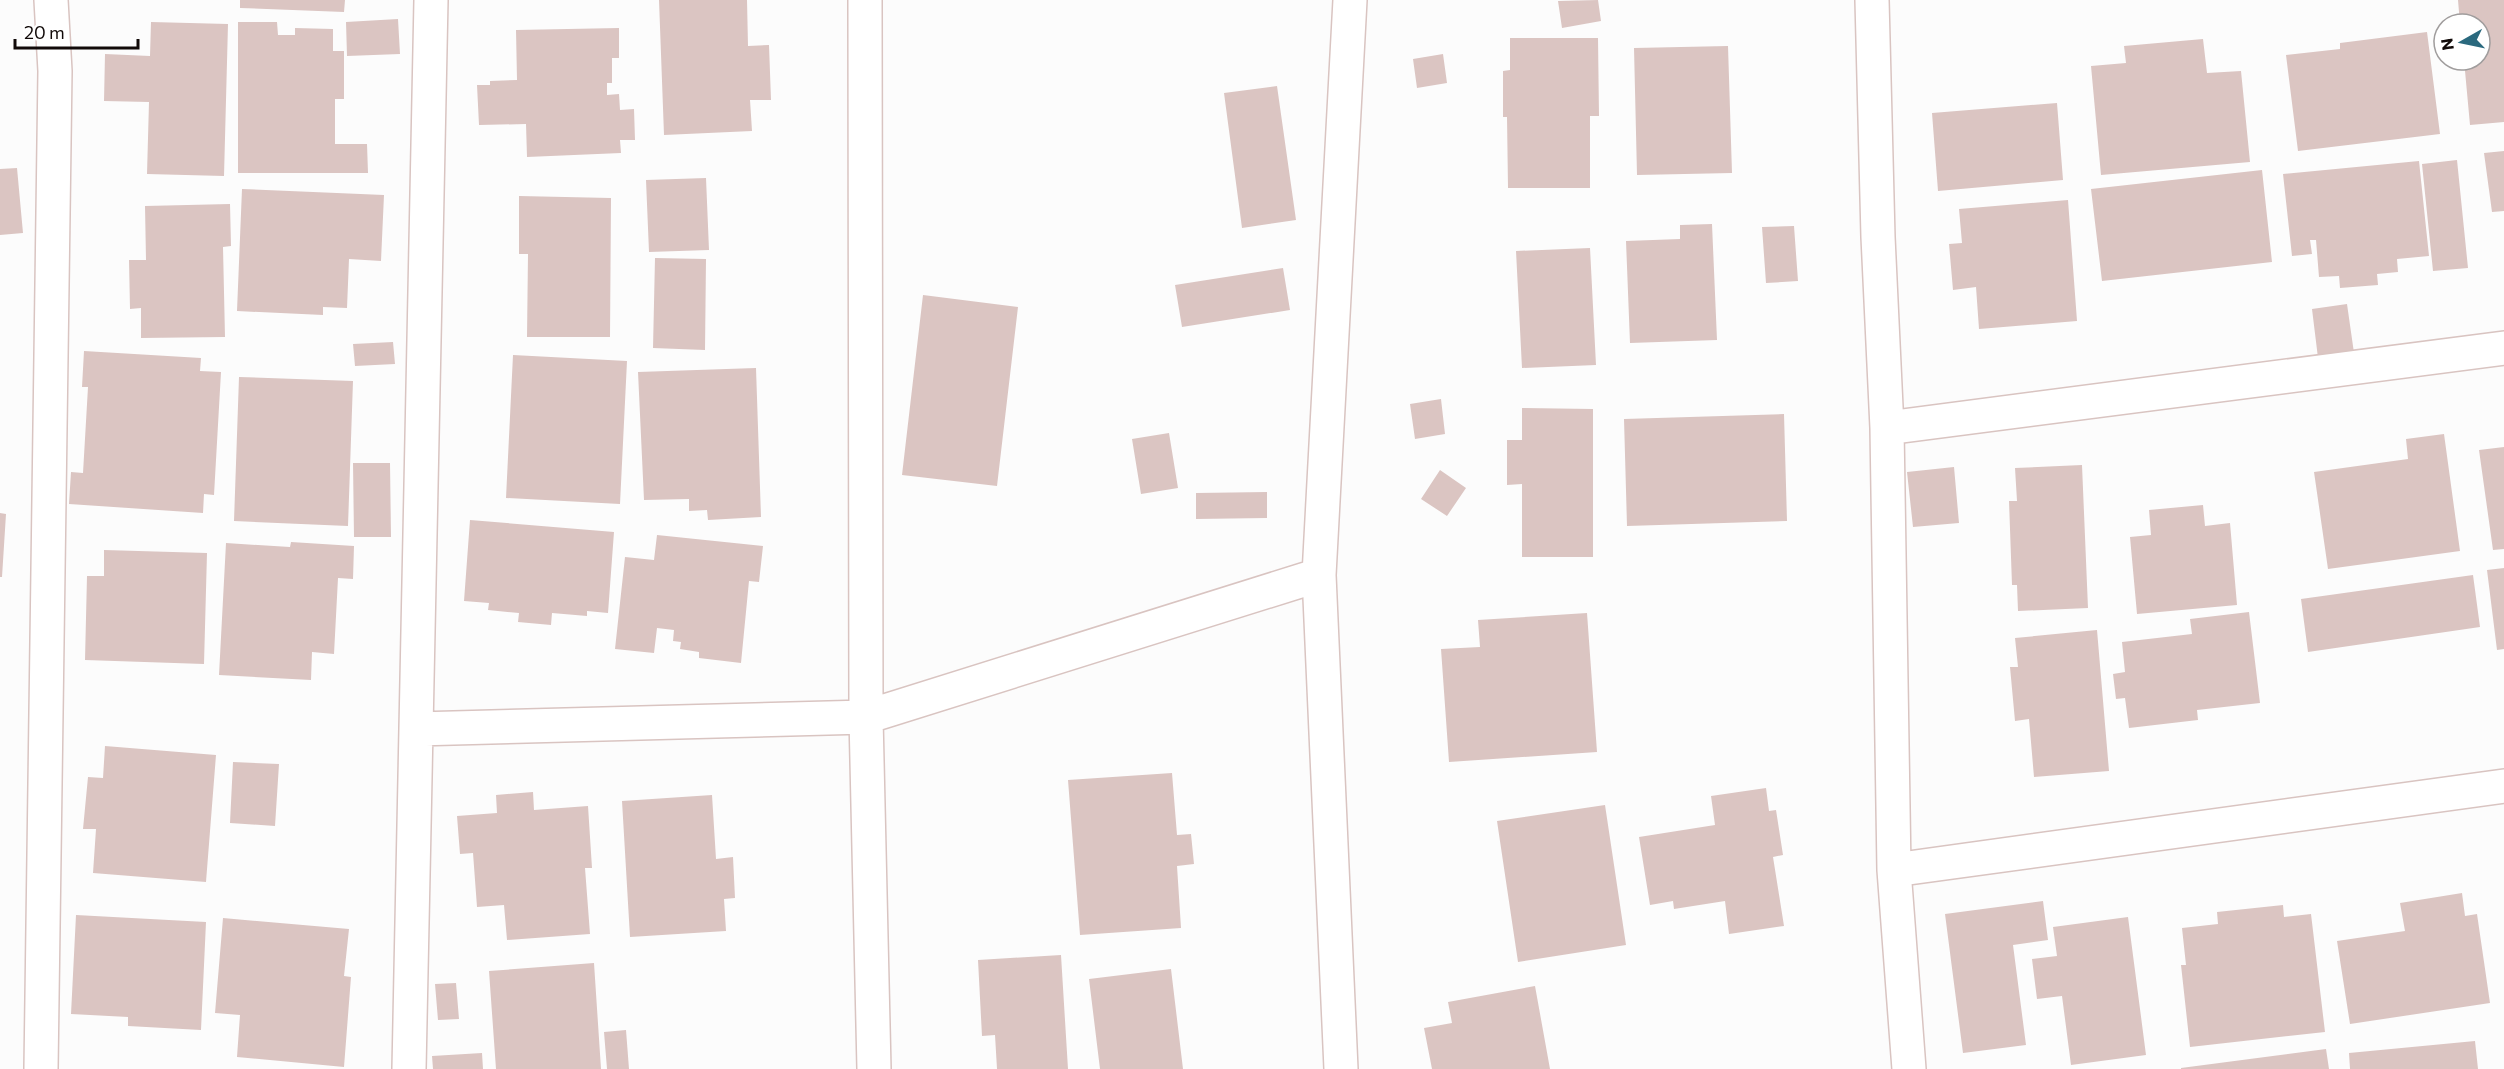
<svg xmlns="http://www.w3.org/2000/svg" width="2504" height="1069" viewBox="0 0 2504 1069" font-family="Commissioner,sans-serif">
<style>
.building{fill:#dbc5c2}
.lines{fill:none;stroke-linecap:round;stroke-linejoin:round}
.minor-casing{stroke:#d9c4c1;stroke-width:36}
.minor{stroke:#fff;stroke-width:33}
</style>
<rect width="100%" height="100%" fill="#fcfcfc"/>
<!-- building -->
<path class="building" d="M240 0H345L344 12 240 8Z
M659 0H747L748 46 769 45 771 100H750L752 131 664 135Z
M1598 0 1601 21 1562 28 1558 1Z
M2458 0H2504V122L2470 125 2464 60H2480V24H2460Z
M398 19 400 54 347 56 346 22Z
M151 22 228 24 224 176 147 174 149 102 104 101 105 54 150 56Z
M238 22H277L278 35H295V28L333 29V51H344V99H335V144H367L368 173H238Z
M619 28V58H612V83H607V95L619 94 620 110 634 109 635 140H620L621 153 527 157 526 124 479 125 477 85H490V81L517 80 516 30Z
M2427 32 2440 134 2298 151 2286 55 2340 49V43Z
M1510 38H1598L1599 116H1590V188H1508L1507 117H1503V71L1510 70Z
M2203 39 2207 73 2241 71 2250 162 2101 175 2091 66 2126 63 2124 46Z
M1728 46 1732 173 1637 175 1634 48Z
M1443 54 1447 83 1417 88 1413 59Z
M1277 86 1296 220 1242 228 1224 93Z
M2057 103 2063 180 1938 191 1932 113Z
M2504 151V211L2492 212 2484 153Z
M2457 160 2468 268 2433 271 2422 164Z
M2419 161 2429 256 2397 259 2398 272 2377 274 2378 285 2340 288 2339 276 2319 277 2316 240H2310L2312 254 2292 256 2283 174Z
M17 168 23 233 0 235V169Z
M2262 170 2272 262 2102 281 2091 189Z
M706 178 709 250 649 252 646 180Z
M242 189 384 195 381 261 349 259 347 308 323 307V315L237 311Z
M519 196 611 198 610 337H527L528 254H519Z
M2068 200 2077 321 1979 329 1976 287 1953 290 1949 244 1962 243 1959 209Z
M230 204 231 246 223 247 225 337 141 338V308L130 309 129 260H146L145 206Z
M1712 224 1717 340 1630 343 1626 241 1680 239V225Z
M1794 226 1798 281 1766 283 1762 227Z
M1590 248 1596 365 1522 368 1516 251Z
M655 258 706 259 705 350 653 348Z
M1283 268 1290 310 1182 327 1175 285Z
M923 295 1018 307 997 486 902 475Z
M2347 304 2354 353 2318 358 2312 309Z
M393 342 395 364 355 366 353 344Z
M84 351 201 358 200 371 221 372 214 495 204 494 203 513 69 504 71 472 83 473 88 387H82Z
M513 355 627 361 620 504 506 498Z
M756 368 761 517 708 520 707 510 689 511V499L644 500 638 372Z
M239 377 353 381 348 526 234 521Z
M1441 399 1445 434 1415 439 1410 404Z
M1522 408 1593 409V557H1522V484L1507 485V440H1522Z
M1784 414 1787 521 1627 526 1624 419Z
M1169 433 1178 488 1141 494 1132 439Z
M2444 434 2460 551 2328 569 2314 472 2408 459 2406 439Z
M2504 447V549L2493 550 2479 450Z
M353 463H390L391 537H354Z
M2082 465 2088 608 2018 611 2017 585H2012L2009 501H2017L2015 468Z
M1954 467 1959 523 1913 527 1907 472Z
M1440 470 1466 488 1447 516 1421 499Z
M1267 492V518L1196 519V493Z
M2203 505 2205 526 2230 523 2237 605 2137 614 2130 537 2151 535 2149 510Z
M0 513 6 514 2 577H0Z
M470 520 614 532 608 613 587 611V616L552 613 551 625 518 622 519 613 488 610 489 603 464 601Z
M657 535 763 546 759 582 749 581 741 663 699 658V652L680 649 681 642 673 641 674 630 657 628 654 653 615 649 625 557 654 560Z
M291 542 354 546 353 579 338 578 334 654 312 652 311 680 219 675 226 543 290 547Z
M104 550 207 553 204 664 85 660 87 576H104Z
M2504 568V649L2497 650 2487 570Z
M2473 575 2480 627 2308 652 2301 599Z
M2249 612 2260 703 2197 710 2198 720 2129 728 2125 698 2116 699 2113 674 2125 672 2122 642 2192 634 2190 619Z
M1587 613 1597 752 1449 762 1441 649 1480 647 1478 620Z
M2097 630 2109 771 2034 777 2029 719 2015 721 2010 667H2018L2015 638Z
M105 746 216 755 206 882 93 873 96 829H83L88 777 103 778Z
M233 762 279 764 275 826 230 823Z
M1172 773 1177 835 1191 834 1194 864 1177 866 1181 928 1080 935 1068 780Z
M1766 788 1769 811 1776 810 1783 855 1773 857 1784 926 1729 934 1725 901 1674 909 1673 901 1650 905 1639 837 1715 825 1711 796Z
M533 792 534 810 588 806 592 868H585L590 934 507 940 504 905 477 907 473 853 460 854 457 816 497 813 496 795Z
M712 795 716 859 733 857 735 898 724 899 726 931 630 937 622 801Z
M1605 805 1626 945 1518 962 1497 821Z
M2462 893 2465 916 2477 914 2490 1003 2350 1024 2337 941 2405 931 2400 903Z
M2043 901 2048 940 2013 945 2026 1045 1963 1053 1945 914Z
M2283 905 2284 917 2311 914 2325 1032 2190 1047 2181 965H2186L2182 928 2218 924 2217 912Z
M76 915 206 922 201 1030 128 1026V1017L71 1014Z
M2128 917 2146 1055 2071 1065 2062 996 2037 999 2032 959 2057 956 2053 927Z
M223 918 349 929 344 976 351 977 344 1067 237 1057 240 1015 215 1013Z
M1061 955 1068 1069H997L995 1035 982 1036 978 960Z
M594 963 601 1069H496L489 971Z
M1171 969 1183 1069H1100L1089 979Z
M456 983 459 1019 438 1020 435 984Z
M1535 986 1550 1069H1432L1424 1028 1452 1023 1448 1002Z
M626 1030 629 1069H607L604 1032Z
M2475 1041 2478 1069H2350L2349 1053Z
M2326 1049 2329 1069H2181V1068Z
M482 1053 483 1069H433L432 1056Z"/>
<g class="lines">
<defs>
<path id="minor" d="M865 0 866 717 874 1069
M1872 0 1878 237 1887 428 1894 870 1909 1069
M1887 428 2504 348
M416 729 866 717 1319 575
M1894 870 2504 786
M41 1069 55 71 51 0
M409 1069 431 0
M1341 1069 1319 575 1350 0"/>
</defs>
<!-- minor casing -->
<use href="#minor" class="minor-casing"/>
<!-- minor -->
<use href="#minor" class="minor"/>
</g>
<!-- north arrow -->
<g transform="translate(2462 42) rotate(261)"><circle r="28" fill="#ffffff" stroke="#a09d9d" stroke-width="1.5"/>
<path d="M0-4.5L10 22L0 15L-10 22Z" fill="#2a697e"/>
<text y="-9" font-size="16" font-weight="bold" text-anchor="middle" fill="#110a09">N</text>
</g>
<!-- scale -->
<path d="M15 39v9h123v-9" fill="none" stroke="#110a09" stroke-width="3"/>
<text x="24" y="39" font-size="18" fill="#110a09" stroke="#ffffff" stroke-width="4.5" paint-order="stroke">20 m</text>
</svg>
